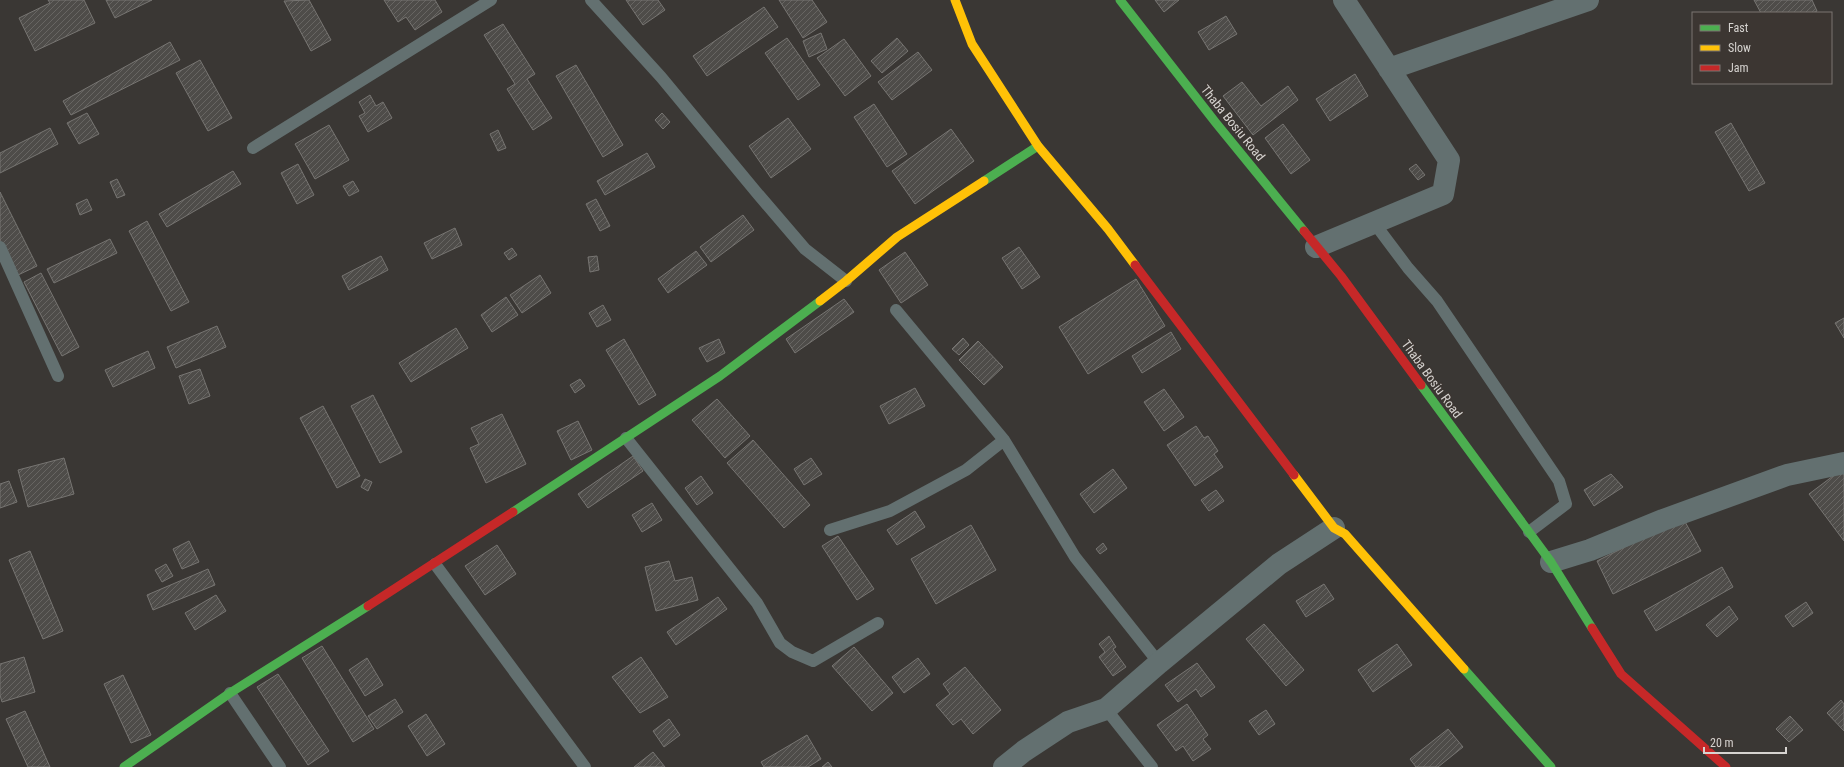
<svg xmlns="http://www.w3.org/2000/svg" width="1844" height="767" viewBox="0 0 1844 767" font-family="'Roboto Condensed',sans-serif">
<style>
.building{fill:url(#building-hatch);stroke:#777572}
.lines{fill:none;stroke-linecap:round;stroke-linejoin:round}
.lane{stroke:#637070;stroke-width:12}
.street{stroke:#637070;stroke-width:22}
.fast{stroke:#4caf50;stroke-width:9}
.slow{stroke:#ffc107;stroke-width:9}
.jam{stroke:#c62828;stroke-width:9}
.labels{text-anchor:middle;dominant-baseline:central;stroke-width:3;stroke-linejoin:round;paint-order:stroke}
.street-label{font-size:13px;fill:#d6d3d0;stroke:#3c3632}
</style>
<defs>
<pattern id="building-hatch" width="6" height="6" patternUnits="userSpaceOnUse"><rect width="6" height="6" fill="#4e4c49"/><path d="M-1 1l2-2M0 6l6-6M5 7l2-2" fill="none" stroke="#676562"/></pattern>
</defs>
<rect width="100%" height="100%" fill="#3a3734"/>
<!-- building -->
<path class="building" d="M48 0H84L95 23 35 51 19 18 50 3Z
M106 0H152L115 18Z
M309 0 331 40 311 51 284 1Z
M384 0H435L442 12 415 30 406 17 398 22Z
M626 0H658L665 10 643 25Z
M779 0H812L827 22 803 38Z
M1155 0H1179L1164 12Z
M1754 0H1812L1817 11 1813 13H1761Z
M764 7 778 27 707 76 693 56Z
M1226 16 1237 34 1209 50 1198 32Z
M503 24 535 74 527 79 552 118 533 130 507 89 515 84 484 35Z
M821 33 827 49 809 57 803 41Z
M787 38 820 85 798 100 765 53Z
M897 38 908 51 882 73 871 61Z
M844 39 871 76 845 96 817 58Z
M170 42 180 60 71 115 63 101Z
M918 52 932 70 892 100 878 82Z
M200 60 232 118 208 131 176 73Z
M576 65 623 145 603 157 556 76Z
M1355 74 1368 96 1330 121 1316 99Z
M1242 82 1261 106 1288 86 1298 100 1253 135 1223 96Z
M370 95 376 106 383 102 392 118 368 132 359 116 365 113 359 102Z
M874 104 907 154 887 167 854 117Z
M87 113 99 134 79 144 67 123Z
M662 113 670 122 663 129 655 120Z
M788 118 811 149 771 178 749 146Z
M1731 123 1765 183 1749 191 1715 132Z
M1283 124 1310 160 1291 174 1265 138Z
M329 125 349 160 315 179 295 144Z
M50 128 58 144 0 173V153Z
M951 129 974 161 915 204 892 171Z
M498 130 506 148 498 151 490 134Z
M647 153 655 167 605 195 597 181Z
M298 164 314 195 297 204 281 173Z
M1416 164 1425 175 1418 180 1409 169Z
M233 171 241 184 167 227 159 214Z
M117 179 125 195 117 198 110 182Z
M353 181 359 191 349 196 343 186Z
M0 192 37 266 18 275 0 240Z
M87 199 92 210 80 215 76 204Z
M596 199 610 226 600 231 586 204Z
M743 215 754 230 711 262 700 247Z
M147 221 189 302 171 311 129 231Z
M455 228 462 245 432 259 424 243Z
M110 239 117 253 54 283 47 269Z
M1019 247 1040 277 1022 289 1002 258Z
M512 248 517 255 509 260 504 253Z
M696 251 707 265 668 293 658 279Z
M905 252 928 285 901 303 879 270Z
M381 256 388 270 349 290 342 276Z
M597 256 599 270 590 272 588 257Z
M41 273 79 347 62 356 24 282Z
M540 275 551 293 522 313 510 295Z
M1136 279 1165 326 1088 374 1059 327Z
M506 297 518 315 492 332 481 315Z
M844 299 854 312 795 353 786 339Z
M603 305 611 320 597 327 589 313Z
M1844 318V338L1835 323Z
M217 326 226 347 176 368 167 347Z
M456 328 468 348 411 382 399 363Z
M1171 332 1181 349 1142 373 1132 356Z
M963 338 969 345 959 355 952 349Z
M624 339 656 395 639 405 606 350Z
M719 339 725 353 707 362 699 348Z
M978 341 1003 367 984 385 959 360Z
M148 351 155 368 113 387 105 370Z
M200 369 210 396 189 404 179 376Z
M580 379 585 386 575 393 570 385Z
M915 388 925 406 889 424 880 406Z
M1164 389 1184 417 1164 431 1144 402Z
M373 395 402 452 380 463 351 406Z
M717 399 750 436 725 458 692 420Z
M323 406 360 476 337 488 300 418Z
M502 414 526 464 486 483 470 448 479 444 471 428Z
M578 421 592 450 571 460 557 431Z
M1196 426 1204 438 1208 436 1218 451 1214 454 1223 467 1195 486 1167 445Z
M753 440 810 505 784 528 727 463Z
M633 456 643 471 588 508 578 494Z
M64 458 74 494 28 507 18 470Z
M811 458 822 474 804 485 794 469Z
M1113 469 1127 488 1094 513 1080 494Z
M1841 470 1844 475V541L1809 494Z
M1611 474 1623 487 1594 506 1584 490Z
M701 476 713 493 697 505 685 488Z
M365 479 372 482 368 491 361 487Z
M9 481 17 502 0 508V484Z
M1216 490 1224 501 1209 511 1201 500Z
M652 503 662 520 642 532 632 515Z
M915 511 925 527 897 545 887 530Z
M1683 518 1701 551 1613 594 1597 561Z
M971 525 996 570 936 604 911 559Z
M838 536 874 589 857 600 822 546Z
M189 541 199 562 182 569 173 549Z
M1103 543 1107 549 1100 554 1096 549Z
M497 545 516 574 485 595 465 566Z
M30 551 63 631 43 639 9 560Z
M669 561 675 581 692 577 698 600 656 611 645 567Z
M166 564 173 576 162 582 155 570Z
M1722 567 1733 587 1656 631 1644 611Z
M208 569 215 585 153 610 147 595Z
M1324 584 1334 599 1306 617 1296 601Z
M216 595 226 611 195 630 185 613Z
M718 597 727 609 676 645 667 632Z
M1806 602 1813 613 1793 627 1785 616Z
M1729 606 1738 619 1717 637 1706 625Z
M1264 624 1304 670 1286 686 1246 639Z
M1109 636 1116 647 1113 649 1126 667 1113 676 1099 657 1105 652 1099 644Z
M1397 644 1412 665 1373 692 1358 670Z
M322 646 374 729 353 742 302 658Z
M854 647 893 693 872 711 832 666Z
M24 657 35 692 2 702 0 695V664Z
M641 657 668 697 640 713 612 677Z
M367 658 383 685 365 696 349 670Z
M918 658 930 674 904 693 892 677Z
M1197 663 1215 687 1201 697 1196 689 1178 702 1165 685Z
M965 667 1001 710 973 734 961 719 953 725 936 705 950 694 943 684Z
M278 674 329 751 308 765 257 687Z
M123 675 151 735 131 743 104 684Z
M395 699 403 712 377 729 368 716Z
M1841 700 1844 704V731L1827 713Z
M1187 704 1208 735 1203 739 1211 749 1193 761 1183 746 1176 751 1157 725Z
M1266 710 1275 724 1259 735 1249 721Z
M25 711 50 767H28L6 719Z
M426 714 445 744 427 756 408 726Z
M1790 716 1803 730 1789 742 1776 729Z
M669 719 680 735 664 747 653 731Z
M1448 729 1463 747 1438 767H1416L1410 759Z
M807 735 821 759 808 767H764L761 762Z
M653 752 665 767H634Z
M828 762 832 767H822Z"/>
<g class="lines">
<!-- lane -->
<path class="lane" d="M591 0 661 77 757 193 805 249 846 281
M253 148 491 0
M1375 224 1408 268 1437 301 1559 481 1566 504 1529 532
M0 247 58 376
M896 310 1004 440 1075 557 1159 663
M626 438 757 603 780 643 792 652 813 661 878 623
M830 530 890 511 966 470 1004 440
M435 564 585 767
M230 693 280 767
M1106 709 1152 767"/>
<!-- street -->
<path class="street" d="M1389 69 1588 0
M1316 247 1443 194 1449 160 1344 0
M1551 562 1590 550 1663 520 1787 475 1844 463
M1004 767 1024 751 1068 722 1106 709 1159 663 1279 564 1334 528"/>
<!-- fast -->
<path class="fast" d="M1120 0 1216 123 1304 231
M984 181 1038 146
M1421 385 1551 562 1592 628
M513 512 720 376 820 301
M1464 669 1551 767
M124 767 230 693 368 606"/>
<!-- slow -->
<path class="slow" d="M955 0 972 44 1038 146 1108 229 1135 265
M820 301 846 281 897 237 984 181
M1294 475 1334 528 1345 534 1464 669"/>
<!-- jam -->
<path class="jam" d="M1304 231 1341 276 1421 385
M1135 265 1294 475
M368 606 513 512
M1592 628 1621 674 1726 767"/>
</g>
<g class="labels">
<!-- street labels -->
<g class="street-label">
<text transform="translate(1233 123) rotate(51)">Thaba Bosiu Road</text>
<text transform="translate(1432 379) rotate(54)">Thaba Bosiu Road</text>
</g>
</g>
<!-- legend -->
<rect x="1692" y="12" width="140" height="72" fill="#3c3632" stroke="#7a7571"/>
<rect x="1700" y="25" width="20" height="6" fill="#4caf50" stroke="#7a7571"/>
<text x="1728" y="32" font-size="12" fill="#d6d3d0">Fast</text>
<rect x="1700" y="45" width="20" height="6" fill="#ffc107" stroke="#7a7571"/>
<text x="1728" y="52" font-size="12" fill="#d6d3d0">Slow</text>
<rect x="1700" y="65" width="20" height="6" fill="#c62828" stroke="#7a7571"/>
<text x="1728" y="72" font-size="12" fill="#d6d3d0">Jam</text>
<!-- scale -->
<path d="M1704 747v6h82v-6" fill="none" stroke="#d6d3d0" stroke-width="2"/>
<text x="1710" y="747" font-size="12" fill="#d6d3d0" stroke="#3c3632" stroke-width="3" paint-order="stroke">20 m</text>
</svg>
